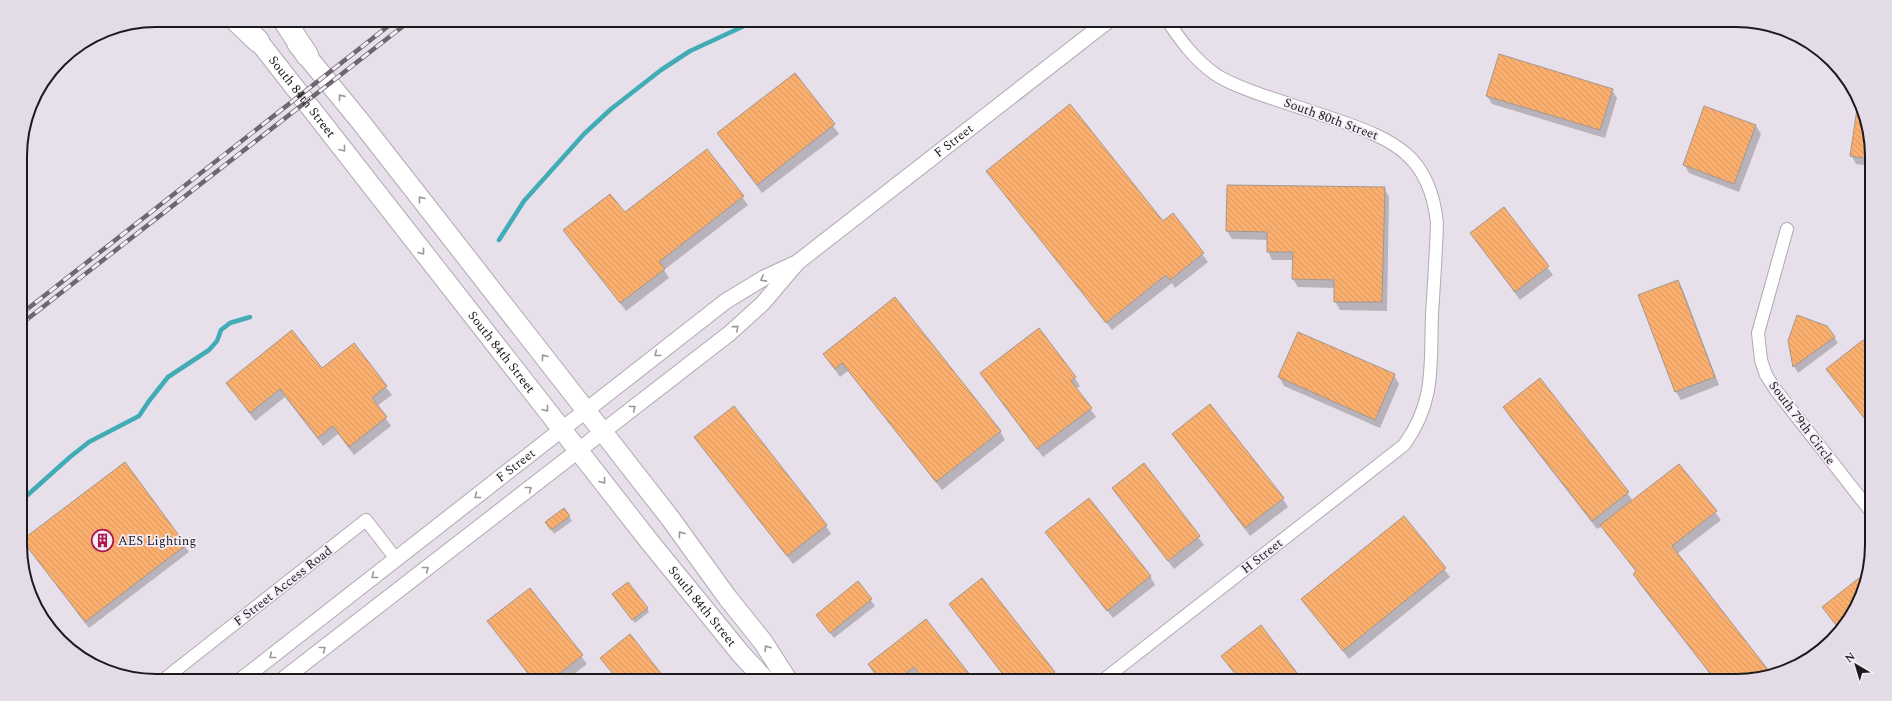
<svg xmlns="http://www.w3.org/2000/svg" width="1892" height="701" viewBox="0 0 1892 701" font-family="Spectral,serif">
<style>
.shadow{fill:#0003}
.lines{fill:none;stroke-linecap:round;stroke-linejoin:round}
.stream{stroke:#42acb6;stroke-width:4.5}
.building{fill:url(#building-back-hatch);stroke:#a29890}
.minor-casing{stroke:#b0a9b3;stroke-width:14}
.tertiary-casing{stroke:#b0a9b3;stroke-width:17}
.primary-casing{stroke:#b0a9b3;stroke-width:21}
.motorway-casing{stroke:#b0a9b3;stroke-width:24}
.minor{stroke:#fff;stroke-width:12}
.tertiary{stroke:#fff;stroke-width:15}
.primary{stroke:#fff;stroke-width:19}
.motorway{stroke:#fff;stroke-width:22}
.rail-casing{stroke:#6d686f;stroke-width:4.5}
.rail{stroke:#f4ecf7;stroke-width:3;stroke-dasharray:9;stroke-linecap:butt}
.oneway{stroke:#99989a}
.labels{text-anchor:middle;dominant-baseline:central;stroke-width:3.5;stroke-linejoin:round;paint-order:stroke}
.street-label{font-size:13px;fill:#1d1a1e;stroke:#f4ecf7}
.poi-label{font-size:13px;fill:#1d1a1e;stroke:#f4ecf7;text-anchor:start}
.rim{fill:none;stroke:#1d1a1e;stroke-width:2}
</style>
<defs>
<pattern id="building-back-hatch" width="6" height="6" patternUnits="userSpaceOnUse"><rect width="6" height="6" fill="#faaf6e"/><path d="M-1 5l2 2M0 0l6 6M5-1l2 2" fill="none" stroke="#d6965f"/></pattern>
</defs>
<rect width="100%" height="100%" fill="#e7dfe9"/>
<!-- shadow -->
<path class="shadow" d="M795 74 839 134 762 193 718 134Z
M1612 90 1617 98 1605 138 1492 104 1487 96Z
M1756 126 1761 134 1739 192 1689 173 1684 164Z
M1871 138V166L1856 164 1851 155Z
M707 150 748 205 664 270 669 278 626 311 565 230 624 213Z
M988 171 1163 223 1173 215 1208 262 1175 288 1172 283 1112 330Z
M1384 188 1389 197 1387 311 1340 310 1335 301V288L1298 287 1293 279 1294 260H1272L1268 251V240L1232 239 1227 231Z
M1503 208 1553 275 1520 300 1471 233Z
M1678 281 1683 290 1719 385 1681 400 1676 392Z
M1039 330 1075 378 1080 386 1076 389 1096 417 1043 457 986 381Z
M1299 333 1394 375 1399 384 1380 428 1284 386 1279 377Z
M1834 337 1838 343 1798 373 1794 366 1789 341Z
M1863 341 1871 352 1872 429 1827 369Z
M353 345 392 395 377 406 391 426 354 455 338 434 323 446 285 397 255 421 227 383 322 369Z
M824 354 1000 431 1005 440 942 490 848 371 840 377Z
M1540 379 1633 501 1679 465 1721 520 1677 554 1772 675 1744 681H1716L1639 583 1634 574 1637 573 1602 526 1597 529 1509 416 1504 407Z
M1173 434 1283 499 1288 507 1250 536Z
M696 437 826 526 831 534 793 564Z
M125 464 189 552 89 628 23 541Z
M1144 464 1204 545 1174 569 1113 488Z
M564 509 572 521 554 534 549 526Z
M1403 517 1450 577 1349 659 1302 599Z
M1047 533 1150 576 1155 585 1113 618Z
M858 583 875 606 834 638 817 616Z
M530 589 587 664 565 681H534L494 629Z
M616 598 647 608 649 612 635 623Z
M950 604 1054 673 1059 681H1008Z
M40 607 65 638 68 644 54 634Z
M926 620 974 681H924L919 675 912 681H880L874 673 869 665Z"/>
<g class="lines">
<!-- stream -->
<path class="stream" d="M499 240 524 201 584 134 611 109 661 70 690 51 757 20
M22 500 70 457 89 442 139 416 149 401 168 377 209 350 217 341 221 330 230 323 250 317"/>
</g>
<!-- building -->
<path class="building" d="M1499 54 1613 89 1600 130 1486 96Z
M795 73 835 124 757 185 717 133Z
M1858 102 1862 104 1871 138V159L1850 156Z
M1070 104 1163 221 1173 213 1204 253 1170 280 1166 275 1106 323 986 171Z
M1704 106 1756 125 1734 184 1683 165Z
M707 149 744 196 659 262 665 269 620 303 563 230 610 194 625 212Z
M1227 185 1385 187 1382 302H1334V280L1292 279 1293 252H1267V232L1226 231Z
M1504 207 1549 266 1515 292 1470 233Z
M1678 280 1715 377 1675 392 1638 295Z
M895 297 1001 431 936 482 842 363 835 369 823 354Z
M1797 315 1827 326 1835 337 1793 367 1788 341Z
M1039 328 1076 377 1071 381 1092 408 1037 449 980 373Z
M292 330 322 368 354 343 387 386 372 398 387 417 349 447 333 426 318 438 280 389 250 413 226 383Z
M1298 332 1395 374 1375 420 1278 377Z
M1863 340 1871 350 1872 428 1826 369Z
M1540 378 1629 492 1592 521 1503 407Z
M1210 404 1284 498 1245 528 1172 434Z
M734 406 827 525 787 556 694 437Z
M125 462 186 545 85 622 22 540Z
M1144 463 1200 536 1168 561 1112 488Z
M1679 464 1717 511 1672 546 1772 675 1744 681H1716L1633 574 1636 571 1600 525Z
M1089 498 1151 576 1107 611 1045 532Z
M564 508 570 516 551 530 545 522Z
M1404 516 1446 568 1343 651 1301 599Z
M982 578 1055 672 1043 681H1008L949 604Z
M1859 578 1865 586V588L1849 621 1840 630 1822 607Z
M858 581 872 599 830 633 816 615Z
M628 582 648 608 632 620 612 594Z
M530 588 583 655 550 681H534L487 621Z
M38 602 66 638 62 640 54 634Z
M926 619 975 681H925L914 667 897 681H881L868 664Z
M1261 625 1303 681H1241L1221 656Z
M630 634 667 681H619L600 658Z"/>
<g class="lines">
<defs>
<path id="minor" d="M1787 229 1758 333 1761 360 1766 375 1775 389 1872 513
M162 681 366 520 396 559
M1102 681 1404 445C1436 401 1430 365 1432 314 1434 284 1436 253 1437 223 1430 156 1395 140 1337 120 1313 112 1289 104 1265 96 1248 90 1230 84 1215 74 1194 59 1181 41 1167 20"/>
<g id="tertiary">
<path id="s1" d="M240 681 726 301 764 278 794 264"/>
<path id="s2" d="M281 681 730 333 763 303 798 262 1109 20"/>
</g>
<g id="primary">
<path id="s3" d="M249 29 649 541 741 654 766 681"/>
<path d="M297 44 360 121 670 518 727 597 763 642 788 681"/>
</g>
<path id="motorway" d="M236 20 258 41
M284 20 307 55"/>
</defs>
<!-- minor casing -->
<use href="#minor" class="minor-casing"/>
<!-- tertiary casing -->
<use href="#tertiary" class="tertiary-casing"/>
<!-- primary casing -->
<use href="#primary" class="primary-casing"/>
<!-- motorway casing -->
<use href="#motorway" class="motorway-casing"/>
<!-- minor -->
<use href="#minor" class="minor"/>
<!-- tertiary -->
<use href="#tertiary" class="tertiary"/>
<!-- primary -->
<use href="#primary" class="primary"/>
<!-- motorway -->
<use href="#motorway" class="motorway"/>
<defs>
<path id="rail" d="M21 314 396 20
M21 324 411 20"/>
</defs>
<!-- rail casing -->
<use href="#rail" class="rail-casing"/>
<!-- rail -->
<use href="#rail" class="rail"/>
</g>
<!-- one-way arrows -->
<defs><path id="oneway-chevron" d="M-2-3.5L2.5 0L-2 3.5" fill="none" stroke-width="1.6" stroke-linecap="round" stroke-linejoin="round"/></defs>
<g class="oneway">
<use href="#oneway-chevron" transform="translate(341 97) rotate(-129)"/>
<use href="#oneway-chevron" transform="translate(343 149) rotate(52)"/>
<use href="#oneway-chevron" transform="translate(421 199) rotate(-128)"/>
<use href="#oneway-chevron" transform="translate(422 252) rotate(52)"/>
<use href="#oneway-chevron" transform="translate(763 279) rotate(151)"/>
<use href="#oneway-chevron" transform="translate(736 328) rotate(-42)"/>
<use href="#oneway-chevron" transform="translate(657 354) rotate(142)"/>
<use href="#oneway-chevron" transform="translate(544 357) rotate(-128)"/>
<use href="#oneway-chevron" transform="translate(633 408) rotate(-38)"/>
<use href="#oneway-chevron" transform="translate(546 409) rotate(52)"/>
<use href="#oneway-chevron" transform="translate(603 481) rotate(52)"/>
<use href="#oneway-chevron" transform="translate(529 489) rotate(-38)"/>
<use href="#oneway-chevron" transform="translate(477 496) rotate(142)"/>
<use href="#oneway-chevron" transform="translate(681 534) rotate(-126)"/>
<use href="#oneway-chevron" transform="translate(426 569) rotate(-38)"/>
<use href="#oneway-chevron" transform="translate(374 576) rotate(142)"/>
<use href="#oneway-chevron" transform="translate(767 648) rotate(-123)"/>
<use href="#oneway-chevron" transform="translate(323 649) rotate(-38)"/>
<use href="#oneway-chevron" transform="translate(272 656) rotate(142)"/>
</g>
<!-- icons -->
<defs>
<symbol id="building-ring" viewBox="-11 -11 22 22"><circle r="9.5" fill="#f4ecf7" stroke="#ab1849" stroke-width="1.5"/><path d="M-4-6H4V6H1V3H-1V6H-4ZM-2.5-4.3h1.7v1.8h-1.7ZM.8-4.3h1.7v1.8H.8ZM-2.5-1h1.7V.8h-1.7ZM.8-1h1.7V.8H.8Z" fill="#ab1849"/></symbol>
</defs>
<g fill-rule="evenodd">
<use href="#building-ring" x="90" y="528" width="25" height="25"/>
</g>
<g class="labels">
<!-- street labels -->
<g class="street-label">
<text stroke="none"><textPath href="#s3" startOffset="86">South 84th Street</textPath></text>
<text transform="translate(1331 119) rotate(20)">South 80th Street</text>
<text stroke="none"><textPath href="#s2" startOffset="864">F Street</textPath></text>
<text stroke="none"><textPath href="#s3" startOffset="410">South 84th Street</textPath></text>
<text transform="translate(1802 423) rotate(53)">South 79th Circle</text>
<text stroke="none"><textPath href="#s1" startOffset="350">F Street</textPath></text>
<text transform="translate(1262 556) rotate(-38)">H Street</text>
<text transform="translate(283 586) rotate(-38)">F Street Access Road</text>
<text stroke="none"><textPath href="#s3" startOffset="734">South 84th Street</textPath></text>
</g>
<!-- poi labels -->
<g class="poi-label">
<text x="118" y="541">AES Lighting</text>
</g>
</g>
<!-- crop -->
<path d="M0 0H1892V701H0ZM156 27H1736A129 129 0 0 1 1865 156V545A129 129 0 0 1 1736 674H156A129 129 0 0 1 27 545V156A129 129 0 0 1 156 27Z" fill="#e3dbe6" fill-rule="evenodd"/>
<path class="rim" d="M156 27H1736A129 129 0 0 1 1865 156V545A129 129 0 0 1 1736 674H156A129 129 0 0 1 27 545V156A129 129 0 0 1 156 27Z"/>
<!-- north arrow -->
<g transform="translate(1856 665) rotate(322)" stroke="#f4ecf7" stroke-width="3" paint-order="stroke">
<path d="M0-3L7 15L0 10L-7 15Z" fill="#1d1a1e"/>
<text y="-6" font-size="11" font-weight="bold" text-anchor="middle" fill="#1d1a1e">N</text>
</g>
</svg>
